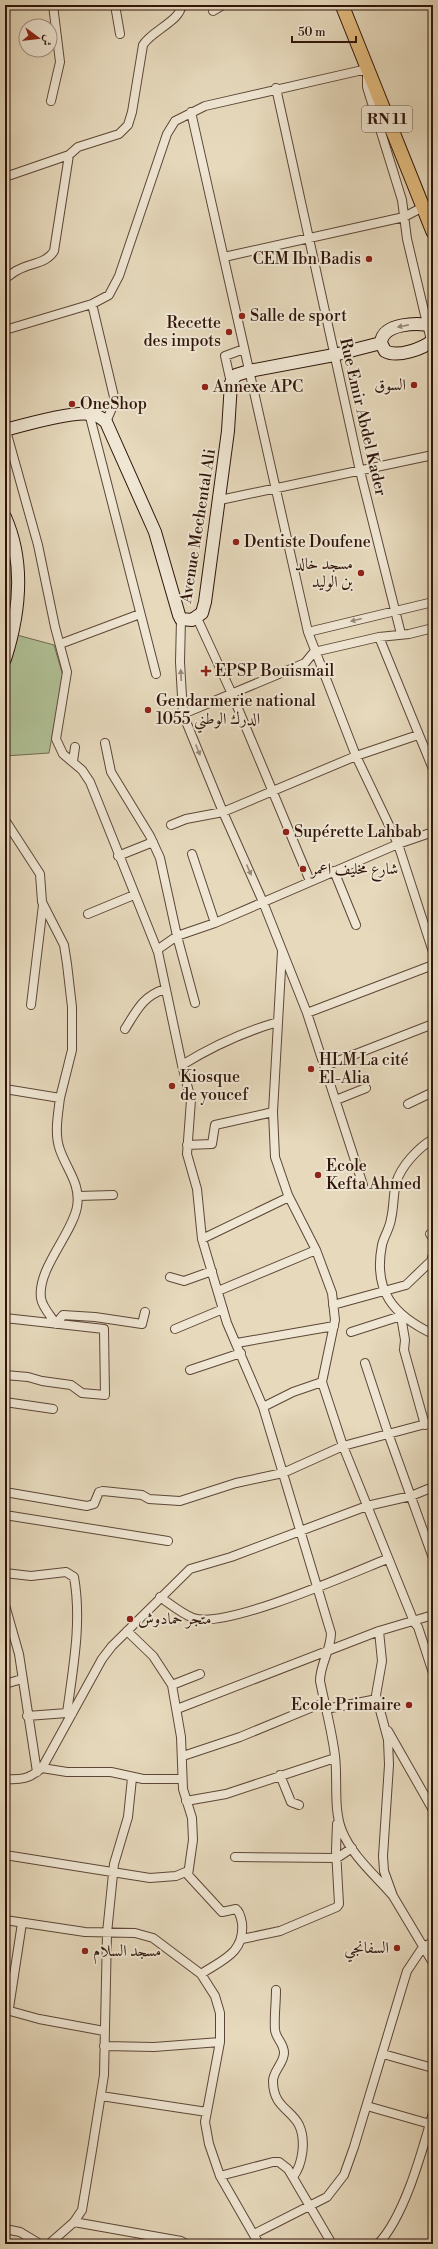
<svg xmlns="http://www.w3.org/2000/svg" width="438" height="2249" viewBox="0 0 438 2249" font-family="'Libre Bodoni',Amiri,serif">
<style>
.green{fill:#b0c095;stroke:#706a50}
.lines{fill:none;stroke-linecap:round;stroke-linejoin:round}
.minor-casing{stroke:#5d4636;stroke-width:10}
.secondary-casing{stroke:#2f150a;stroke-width:14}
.primary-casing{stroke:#2f150a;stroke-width:15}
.minor{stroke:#efe6d3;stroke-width:8}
.secondary{stroke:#efe6d3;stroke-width:12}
.primary{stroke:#e3bc7e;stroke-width:13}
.oneway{fill:#998879}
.poi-dot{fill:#8f2418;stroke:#efe6d3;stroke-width:1.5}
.labels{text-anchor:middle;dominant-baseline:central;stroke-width:4;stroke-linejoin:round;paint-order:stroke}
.shield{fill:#efe6d3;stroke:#695446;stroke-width:1}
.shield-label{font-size:15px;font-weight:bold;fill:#2f150a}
.poi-label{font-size:16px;fill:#2f150a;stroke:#efe6d3;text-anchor:start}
.street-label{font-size:16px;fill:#2f150a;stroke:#efe6d3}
</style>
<rect width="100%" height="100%" fill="#e6d9bc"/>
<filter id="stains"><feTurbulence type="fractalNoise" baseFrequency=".005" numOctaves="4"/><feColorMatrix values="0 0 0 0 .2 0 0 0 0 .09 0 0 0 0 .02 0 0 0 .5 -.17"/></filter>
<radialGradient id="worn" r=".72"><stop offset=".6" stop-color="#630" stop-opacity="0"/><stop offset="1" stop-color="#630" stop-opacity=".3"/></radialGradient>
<!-- green -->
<path class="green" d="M17 635 54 645 63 676 49 753 5 756V673Z"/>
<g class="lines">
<defs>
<path id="minor" d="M115 5 120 34
M213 11 223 5
M276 88 360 471 401 634
M51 101 60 62 53 5
M191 112 308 632 356 756 398 844 433 952
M5 177 69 155
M224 257 404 217 423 207
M5 279C9 276 13 272 18 270 30 263 46 264 54 251L69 155 78 147 119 134 128 125 132 112 143 45C151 31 182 20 181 5
M92 304 115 401 106 422
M5 330 92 304 109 295 119 276 167 134 175 121 205 106 367 69V87L402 200 407 239 433 349
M231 383 225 356 244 349
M89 413 156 674
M5 427 38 545 55 627 67 672 56 739 63 754 82 770 90 782 158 952 182 1065 191 1100 187 1154 197 1189 202 1239 227 1323 263 1407 331 1633C331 1650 320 1664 320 1681 325 1706 332 1731 335 1756 338 1780 333 1809 342 1831 352 1856 376 1876 393 1896
M220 500 433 455
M197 618 232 694 310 881
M181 619 180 662 183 714 223 812 263 902 307 1013 363 1185
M5 621 13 629
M308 632 433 602
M379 637 433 769
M60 644 140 614
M183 714 305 663 314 652 379 637 409 634 433 628
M105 743 111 772 150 836 160 858 177 936 195 1003
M73 761 75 747
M5 820 40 874 42 902 64 945 67 964 72 1007V1050L60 1098 5 1089
M171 825 186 819 223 812 356 756 418 735
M192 854 215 923
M118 856 153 842
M334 871 356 925
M88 914 134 895
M157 950 177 936 215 923 398 844 433 832
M282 951 273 1112 275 1157 288 1195 316 1250 332 1293 335 1320 322 1382 343 1446 414 1622 418 1627 433 1673
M31 1005 43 905
M307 1013 433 965
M125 1029C137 1010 143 996 165 989
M182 1065C213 1046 243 1032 278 1022
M325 1066 433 1024
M60 1098C58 1115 54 1134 60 1150 67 1170 81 1184 77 1207 72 1234 37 1269 41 1298 42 1307 51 1316 56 1324L63 1315 95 1317 142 1324 145 1312
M336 1100 366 1088
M408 1104 433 1092
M433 1139C418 1148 401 1166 396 1183 393 1195 394 1207 391 1219 390 1228 384 1236 382 1245 373 1291 393 1315 433 1334
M187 1145 212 1144 215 1125 273 1112
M78 1196 113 1195
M430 1234 433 1238
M202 1239 289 1197
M170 1277 184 1281 212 1271
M218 1291 316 1250
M333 1305 406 1285 431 1261 433 1254
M5 1318 104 1329 105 1395 82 1393 71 1385 42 1381 28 1377 5 1375
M175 1329 223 1309
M351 1332 401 1316 405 1340 404 1350 425 1425
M237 1343 334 1326
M365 1363 388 1433 433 1558
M190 1370 241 1353
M5 1402 53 1409
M263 1407 293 1392 322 1382
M5 1492 87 1506 94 1504 99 1492 103 1491 142 1495 149 1499 180 1501 236 1483 283 1473 343 1446 433 1422
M5 1515 168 1541
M5 1573 31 1576 66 1572 74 1577C82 1622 73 1668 67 1713L72 1714
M160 1597C170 1604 182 1614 193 1618 224 1630 352 1573 387 1559
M5 1605 19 1654 37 1772
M127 1631 153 1656 172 1685 181 1737 183 1789 192 1818 193 1840 188 1875 222 1912 236 1909C240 1912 241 1918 242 1923 245 1953 222 1960 201 1974
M379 1631 382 1661 376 1695 388 1740 389 1765 383 1856 384 1871 393 1896 433 1963
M5 1684 22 1679
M172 1685 200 1674
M177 1709 379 1631 433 1615
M326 1709 377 1699
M27 1716 67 1713
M388 1731 433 1810
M183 1756 240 1737 325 1702
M42 1768 67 1772H111L143 1779H182
M280 1775 291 1802 299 1805
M5 1779C21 1780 29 1779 42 1768L102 1659 112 1646 190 1569 231 1557 367 1506 411 1496 433 1487
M186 1801 226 1794 335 1758
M5 1855 150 1878 176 1876 188 1871
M235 1857 337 1858 352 1848
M5 1920 85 1932 135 1933 153 1938 201 1974 215 1996 220 2013V2042L205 2122 209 2144 220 2176 273 2162H279L288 2169 332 2244
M22 1923 9 2008 10 2011 39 2019 104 2031
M242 1939 280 1931 337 1907 339 1904 336 1850 337 1824
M276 1990C276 2003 274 2018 275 2030 276 2039 284 2043 284 2053 284 2063 273 2071 273 2081 273 2107 291 2109 299 2125 306 2140 303 2164 293 2177
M104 2046 154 2047 220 2042
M383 2054 433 2068
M101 2096 207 2112
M367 2106 430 2124
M220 2176 259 2244
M74 2222 181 2241 186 2244
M5 2229 20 2232 40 2244
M254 2234 327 2197 344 2175 354 2147 407 1971 423 1947 433 1942
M49 2244 74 2222 82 2210 92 2150 104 2075 107 1933 114 1864 128 1817 132 1778
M378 2244C405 2216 422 2151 433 2113"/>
<path id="secondary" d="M433 326C418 322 382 323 381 343L385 351C397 358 423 349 433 340
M5 430C23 425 73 411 90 414 97 415 102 418 106 422L155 532 179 615 181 619 192 620 202 613 205 602 228 431 231 383 236 375 249 371 334 355 381 343
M5 517C25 562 20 612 5 659"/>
<path id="primary" d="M342 5 433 232"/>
</defs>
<!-- minor casing -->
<use href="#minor" class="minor-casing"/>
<!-- secondary casing -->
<use href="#secondary" class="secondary-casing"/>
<!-- primary casing -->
<use href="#primary" class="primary-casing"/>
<!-- minor -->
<use href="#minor" class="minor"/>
<!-- secondary -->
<use href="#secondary" class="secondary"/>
<!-- primary -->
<use href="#primary" class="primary"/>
</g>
<!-- one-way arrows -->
<defs><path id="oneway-solid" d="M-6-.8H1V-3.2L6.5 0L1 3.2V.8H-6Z"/></defs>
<g class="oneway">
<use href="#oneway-solid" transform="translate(403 326) rotate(169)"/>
<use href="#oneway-solid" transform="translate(356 620) rotate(166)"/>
<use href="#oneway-solid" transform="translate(181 675) rotate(-93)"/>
<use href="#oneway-solid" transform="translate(198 750) rotate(68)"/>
<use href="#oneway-solid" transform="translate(249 870) rotate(66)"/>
</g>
<!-- markers -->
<g class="poi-dot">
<circle cx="369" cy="259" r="4"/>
<circle cx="242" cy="316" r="4"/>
<circle cx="229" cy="332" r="4"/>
<circle cx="414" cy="385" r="4"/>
<circle cx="205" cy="387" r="4"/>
<circle cx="72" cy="404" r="4"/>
<circle cx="236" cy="542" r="4"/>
<circle cx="361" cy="573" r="4"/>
<path d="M204 665h4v4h4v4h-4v4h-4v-4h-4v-4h4z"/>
<circle cx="148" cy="710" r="4"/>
<circle cx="286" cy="832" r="4"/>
<circle cx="303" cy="869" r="4"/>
<circle cx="311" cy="1069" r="4"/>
<circle cx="172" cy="1086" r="4"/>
<circle cx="318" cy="1175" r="4"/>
<circle cx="130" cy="1619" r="4"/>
<circle cx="409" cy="1705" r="4"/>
<circle cx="397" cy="1948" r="4"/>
<circle cx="85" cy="1951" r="4"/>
</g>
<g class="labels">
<!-- shield labels -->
<rect class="shield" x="362" y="106" width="50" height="26" rx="3"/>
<g class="shield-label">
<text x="387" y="119">RN 11</text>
</g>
<!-- poi labels -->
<g class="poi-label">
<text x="361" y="259" text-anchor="end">CEM Ibn Badis</text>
<text x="250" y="316">Salle de sport</text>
<text x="221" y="323" text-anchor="end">Recette<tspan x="221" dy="18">des impots</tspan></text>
<text x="406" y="385" text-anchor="end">السوق</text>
<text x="213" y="387">Annexe APC</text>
<text x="80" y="404">OneShop</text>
<text x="244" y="542">Dentiste Doufene</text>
<text x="353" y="564" text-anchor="end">مسجد خالد<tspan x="353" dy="18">بن الوليد</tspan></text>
<text x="215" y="671">EPSP Bouismail</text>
<text x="156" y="701">Gendarmerie national<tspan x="156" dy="18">1055 الدرك الوطني</tspan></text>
<text x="294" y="832">Supérette Lahbab</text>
<text x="311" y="869">شارع مخليف اعمر</text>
<text x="319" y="1060">HLM La cité<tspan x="319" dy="18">El-Alia</tspan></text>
<text x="180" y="1077">Kiosque<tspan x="180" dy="18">de youcef</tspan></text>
<text x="326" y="1166">Ecole<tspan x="326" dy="18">Kefta Ahmed</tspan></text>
<text x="138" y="1619">متجر حمادوش</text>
<text x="401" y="1705" text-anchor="end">Ecole Primaire</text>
<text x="389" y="1948" text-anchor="end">السفانجي</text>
<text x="93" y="1951">مسجد السلام</text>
</g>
<!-- street labels -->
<g class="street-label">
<text transform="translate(363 417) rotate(77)">Rue Emir Abdel Kader</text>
<text transform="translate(198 526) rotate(-81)">Avenue Mechental Ali</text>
</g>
</g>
<!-- margin -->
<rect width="438" height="2249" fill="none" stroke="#e6d9bc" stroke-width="20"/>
<rect x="6" y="6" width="426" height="2237" fill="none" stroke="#2f150a" stroke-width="2"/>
<rect x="10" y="10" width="418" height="2229" fill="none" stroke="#2f150a"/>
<!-- north arrow -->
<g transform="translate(38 38) rotate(105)"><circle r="19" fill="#efe6d3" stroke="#a29283"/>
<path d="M0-3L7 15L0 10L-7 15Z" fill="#8f2418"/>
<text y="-6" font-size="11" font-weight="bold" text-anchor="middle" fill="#2f150a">ش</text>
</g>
<!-- scale -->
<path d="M292 36v6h64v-6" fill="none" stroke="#2f150a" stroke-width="2"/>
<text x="298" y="36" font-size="12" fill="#2f150a" stroke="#efe6d3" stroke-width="3" paint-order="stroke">50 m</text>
<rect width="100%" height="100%" filter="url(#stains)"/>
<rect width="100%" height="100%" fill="url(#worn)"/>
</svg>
